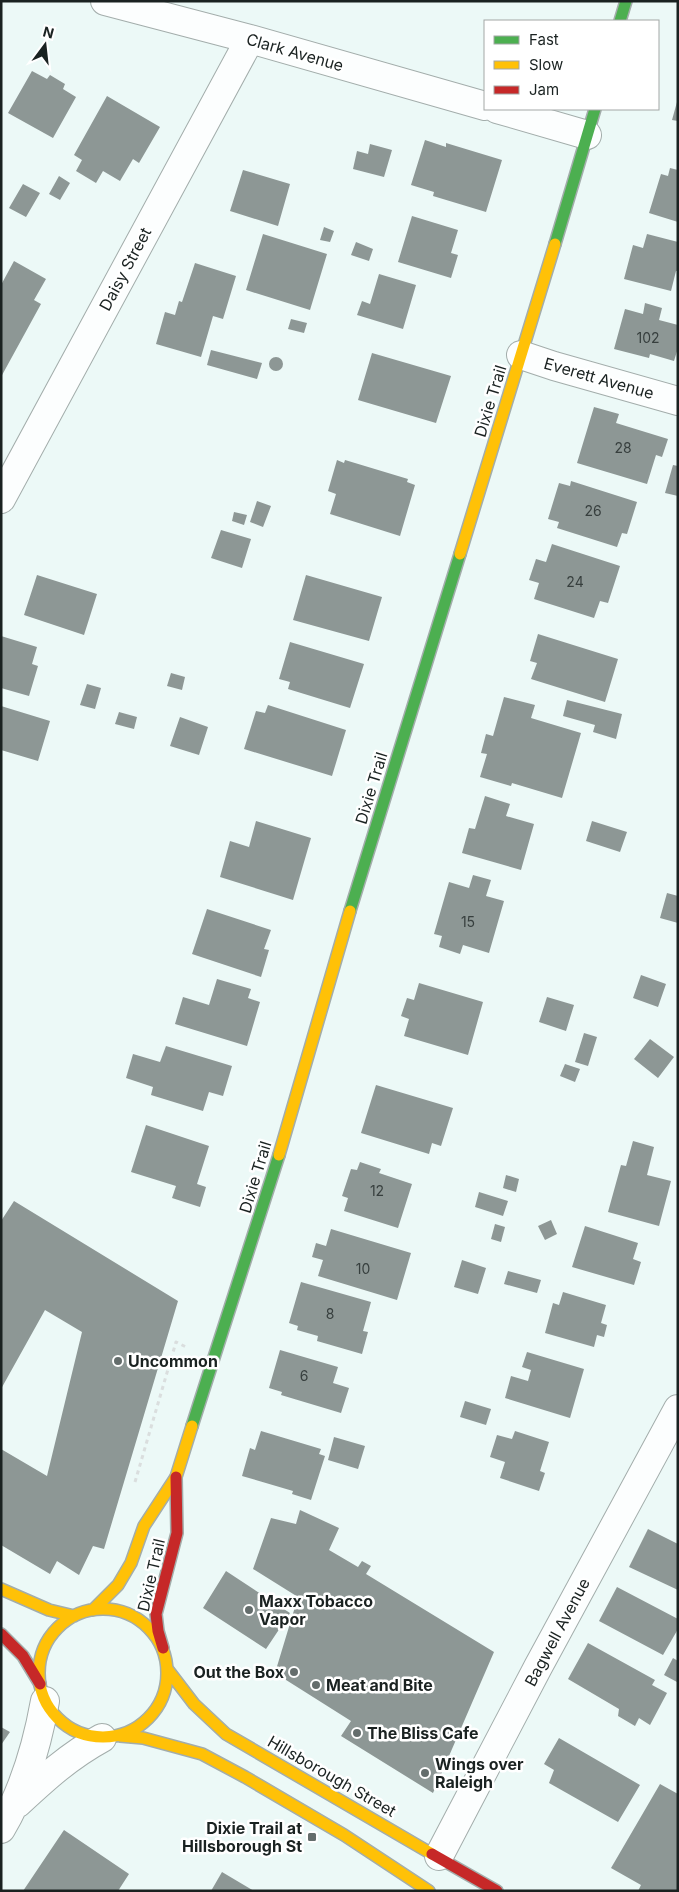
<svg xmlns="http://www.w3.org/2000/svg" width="679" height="1892" viewBox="0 0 679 1892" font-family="Inter,sans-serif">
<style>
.building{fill:#8d9795}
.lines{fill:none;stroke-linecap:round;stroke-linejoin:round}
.street-casing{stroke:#a3adab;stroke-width:30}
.fast-casing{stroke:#a3adab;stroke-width:14}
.slow-casing{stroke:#a3adab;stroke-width:14}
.jam-casing{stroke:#a3adab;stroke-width:14}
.path{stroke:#dadede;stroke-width:3;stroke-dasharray:4 4;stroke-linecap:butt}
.street{stroke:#fcfefe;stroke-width:28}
.fast{stroke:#4caf50;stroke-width:11}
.slow{stroke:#ffc107;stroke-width:11}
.jam{stroke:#c62828;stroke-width:11}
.poi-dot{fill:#646d6c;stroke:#fff;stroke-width:2}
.labels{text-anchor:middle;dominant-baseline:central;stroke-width:5;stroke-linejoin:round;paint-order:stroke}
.number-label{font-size:14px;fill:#373f3e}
.street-label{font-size:16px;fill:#1a2221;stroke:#fff}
.poi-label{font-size:16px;font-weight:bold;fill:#1a2221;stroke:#fff;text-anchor:start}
</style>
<rect width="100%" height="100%" fill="#ecf9f7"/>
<!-- building -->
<path class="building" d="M32 71 47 79 50 75 65 84 63 89 76 97 53 138 8 113Z
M107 96 160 127 139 163 133 159 120 181 103 171 96 183 76 171 82 160 74 155Z
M677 102H678V121L672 120Z
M425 140 446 147V143L502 160 486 212 433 196 434 192 411 185Z
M370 144 392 150 384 177 353 169 357 151 368 154Z
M670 168 678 170V222L649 213 661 174 668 176Z
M243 170 290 184 278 226 230 211Z
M59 176 70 183 60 200 49 194Z
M23 184 40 193 26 217 9 208Z
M412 216 458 230 451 253 458 255 451 278 398 262Z
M324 227 334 231 330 242 320 240Z
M263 234 327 254 310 310 246 290Z
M647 234 678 242V271H676L671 291 624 279 633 245 643 248Z
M356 242 373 249 369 261 351 255Z
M14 261 46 279 34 300 41 304 1 377V285Z
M195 263 236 276 223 319 213 316 201 357 156 344 165 312 175 315 179 301 182 302Z
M379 274 416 285 403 329 357 315 362 301 370 304Z
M645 303 662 308 659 320 678 325V348L674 361 650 354 649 358 614 349 625 309 643 314Z
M291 319 307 323 304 333 288 329Z
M211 350 262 363 257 379 207 365Z
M372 353 451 376 436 423 358 400Z
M269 364a7 7 0 1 1 14 0a7 7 0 1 1-14 0Z
M594 407 619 414 616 423 668 439 662 457 656 455 647 484 577 463Z
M337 460 344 463 345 460 408 479 407 482 415 485 400 536 330 514 336 494 328 491Z
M673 465 678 466V496L665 493Z
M571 481 637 502 627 534 622 533 617 547 557 528 559 522 548 519 559 483 570 486Z
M257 501 271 506 263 527 250 522Z
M234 512 247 515 244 525 232 521Z
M221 530 251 539 242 568 211 558Z
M552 544 620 566 608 603 600 601 594 618 534 599 539 583 529 580 536 559 546 562Z
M37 575 97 594 84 635 24 615Z
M306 575 382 597 369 641 293 620Z
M538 634 618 659 605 702 531 679 537 663 530 661Z
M1 636 37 647 32 664 38 666 29 696 1 688Z
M290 642 364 664 350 708 288 689 290 682 279 679Z
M171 673 185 677 182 690 167 686Z
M87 684 101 688 95 709 80 705Z
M504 697 535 705 531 718 581 733 562 798 512 783 511 786 480 777 487 754 481 753 486 734 493 736Z
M567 700 622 714 616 739 593 732 595 725 563 716Z
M268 705 346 730 332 776 244 749 256 711 265 713Z
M1 706 50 721 38 761 1 750Z
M119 712 137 717 134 729 115 724Z
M180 717 208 727 199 755 170 746Z
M485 796 510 804 506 816 534 824 521 870 462 853 469 828 475 829Z
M256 821 311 838 293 900 220 877 230 841 249 847Z
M592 821 627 832 620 852 586 841Z
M473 875 491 880 486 896 504 901 489 953 463 945 460 954 439 947 442 936 434 934 449 882 469 888Z
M667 893 678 896V923L660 918Z
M207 909 271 930 264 949 269 950 261 977 192 954Z
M641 975 666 984 658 1007 633 998Z
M217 979 251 989 248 998 260 1002 247 1046 175 1024 183 997 209 1005Z
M419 983 483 1002 468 1055 404 1036 409 1019 401 1016 407 998 414 1000Z
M547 997 574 1005 566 1031 539 1022Z
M584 1033 597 1037 588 1066 575 1062Z
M650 1039 674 1057 658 1078 634 1059Z
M166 1046 232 1066 223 1096 209 1092 203 1111 151 1095 153 1087 126 1078 133 1054 160 1062Z
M565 1064 580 1069 575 1082 560 1076Z
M376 1085 453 1108 441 1146 432 1143 429 1154 361 1133Z
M146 1125 209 1146 197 1184 206 1187 200 1207 172 1198 176 1186 131 1172Z
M633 1141 654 1147 647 1175 671 1181 659 1226 608 1212 621 1165 626 1166Z
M360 1162 381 1169 379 1173 412 1184 398 1228 344 1211 348 1198 342 1196 351 1169 357 1170Z
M506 1175 519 1179 516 1192 503 1188Z
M479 1192 508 1201 503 1216 475 1207Z
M14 1201 178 1301 104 1549 93 1546 79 1575 57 1561 50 1574 1 1545V1449L47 1476 82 1332 45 1310 1 1389V1221Z
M551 1220 557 1234 545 1240 538 1226Z
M495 1224 505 1227 501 1242 491 1239Z
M585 1226 638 1243 633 1259 641 1262 634 1285 572 1267Z
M331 1229 411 1253 397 1300 318 1276 323 1260 312 1257 316 1243 326 1246Z
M462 1260 486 1268 478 1294 454 1287Z
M508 1271 541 1280 537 1293 504 1284Z
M301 1282 371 1302 363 1331 368 1332 362 1354 317 1341 318 1336 297 1330 298 1326 289 1323Z
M563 1292 606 1305 601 1323 607 1325 604 1337 597 1335 594 1347 545 1333 553 1303 559 1305Z
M280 1350 338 1367 333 1383 349 1388 341 1413 281 1395 282 1392 269 1388Z
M527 1352 584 1369 570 1418 505 1398 511 1376 528 1381 531 1370 522 1367Z
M465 1401 491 1409 486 1425 460 1417Z
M261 1431 321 1449 319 1454 325 1456 311 1500 292 1494 293 1491 242 1476 250 1448 255 1450Z
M515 1431 549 1442 540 1471 545 1473 539 1491 500 1478 505 1462 490 1457 497 1435 512 1439Z
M334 1437 365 1446 358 1469 328 1460Z
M300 1510 339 1528 329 1550 358 1567 362 1561 371 1566 366 1574 494 1652 433 1793 341 1736 351 1721 275 1673 298 1597 253 1569 271 1518 296 1524Z
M648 1529 678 1544V1590L629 1567Z
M226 1571 290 1613 266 1649 203 1608Z
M617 1587 678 1619V1629L663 1655 599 1621Z
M588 1643 655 1680 652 1685 667 1693 650 1725 639 1718 635 1726 618 1716 619 1709 568 1679Z
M673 1658 678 1661 677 1682 664 1675Z
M1 1727 10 1732 1 1745Z
M559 1738 640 1785 618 1822 549 1783 554 1770 544 1764Z
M660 1784 678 1794V1891H638L641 1885 611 1868Z
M64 1830 129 1874 118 1891H23Z
M222 1872 254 1891H211Z"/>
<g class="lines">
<defs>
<path id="street" d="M105 1 250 39 485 106
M497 109 587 135
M521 355 554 366 678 401
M1 499 250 39
M18 1803C45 1778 69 1756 102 1738
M1 1829C24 1790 37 1746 45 1701
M439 1856 538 1667 678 1409"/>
<path id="fast" d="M620 21 626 1
M555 244 595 109
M350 911 460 554
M192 1426 279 1155"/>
<path id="slow" d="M460 554 555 244
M279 1155 350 911
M1 1589 49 1610 74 1616
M39 1673a64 64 0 1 1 128 0a64 64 0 1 1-128 0Z
M93 1610 118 1585 131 1563 144 1526 176 1477 192 1426
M168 1670 194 1704 226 1734 432 1854
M120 1736 143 1738 202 1754 245 1777 344 1835 429 1891"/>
<path id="jam" d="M1 1634 23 1656 40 1684
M163 1648 158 1631 156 1614 177 1533 176 1477
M432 1854 497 1891"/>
</defs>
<!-- street casing -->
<use href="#street" class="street-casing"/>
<!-- fast casing -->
<use href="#fast" class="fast-casing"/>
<!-- slow casing -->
<use href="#slow" class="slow-casing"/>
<!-- jam casing -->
<use href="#jam" class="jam-casing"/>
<!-- path -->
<path class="path" d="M135 1482 176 1342 188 1348"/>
<!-- street -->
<use href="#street" class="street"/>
<!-- fast -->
<use href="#fast" class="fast"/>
<!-- slow -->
<use href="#slow" class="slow"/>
<!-- jam -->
<use href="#jam" class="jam"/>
</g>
<!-- markers -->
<g class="poi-dot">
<circle cx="118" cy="1361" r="5"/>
<circle cx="249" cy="1610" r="5"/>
<circle cx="294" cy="1672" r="5"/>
<circle cx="316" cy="1685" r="5"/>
<circle cx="357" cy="1733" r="5"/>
<circle cx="425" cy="1773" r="5"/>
<rect x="307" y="1832" width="10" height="10" rx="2.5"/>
</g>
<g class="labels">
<!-- number labels -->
<g class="number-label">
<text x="648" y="337">102</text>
<text x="623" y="447">28</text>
<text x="593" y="510">26</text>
<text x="575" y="581">24</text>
<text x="468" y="921">15</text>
<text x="377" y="1190">12</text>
<text x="363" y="1268">10</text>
<text x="330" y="1313">8</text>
<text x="304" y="1375">6</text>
</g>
<!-- street labels -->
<g class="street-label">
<text transform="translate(295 52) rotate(16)">Clark Avenue</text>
<text transform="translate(125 269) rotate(-62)">Daisy Street</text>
<text transform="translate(599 378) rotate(16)">Everett Avenue</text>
<text transform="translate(490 401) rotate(-73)">Dixie Trail</text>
<text transform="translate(371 788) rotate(-73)">Dixie Trail</text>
<text transform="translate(255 1177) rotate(-73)">Dixie Trail</text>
<text transform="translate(151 1575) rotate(-77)">Dixie Trail</text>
<text transform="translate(557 1632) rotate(-62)">Bagwell Avenue</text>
<text transform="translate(332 1776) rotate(30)">Hillsborough Street</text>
</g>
<!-- poi labels -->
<g class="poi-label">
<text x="128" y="1361">Uncommon</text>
<text x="259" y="1601">Maxx Tobacco<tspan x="259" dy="18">Vapor</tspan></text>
<text x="284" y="1672" text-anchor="end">Out the Box</text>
<text x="326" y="1685">Meat and Bite</text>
<text x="367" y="1733">The Bliss Cafe</text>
<text x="435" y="1764">Wings over<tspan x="435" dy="18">Raleigh</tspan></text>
<text x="302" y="1828" text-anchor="end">Dixie Trail at<tspan x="302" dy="18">Hillsborough St</tspan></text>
</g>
</g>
<!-- border -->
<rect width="679" height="1892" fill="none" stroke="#1a2221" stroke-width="5"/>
<!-- legend -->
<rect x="484" y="20" width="175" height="90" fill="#ffffff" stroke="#a3a7a6"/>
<rect x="494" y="36" width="25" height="8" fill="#4caf50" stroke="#a3a7a6"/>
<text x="529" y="45" font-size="15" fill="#1a2221">Fast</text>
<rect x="494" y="61" width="25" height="8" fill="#ffc107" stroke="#a3a7a6"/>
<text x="529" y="70" font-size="15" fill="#1a2221">Slow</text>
<rect x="494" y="86" width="25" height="8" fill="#c62828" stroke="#a3a7a6"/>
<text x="529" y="95" font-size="15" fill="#1a2221">Jam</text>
<!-- north arrow -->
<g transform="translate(45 45) rotate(15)" stroke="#ffffff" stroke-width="4" paint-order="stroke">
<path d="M0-4L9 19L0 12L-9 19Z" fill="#1a2221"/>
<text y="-8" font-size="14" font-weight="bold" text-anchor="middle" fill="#1a2221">N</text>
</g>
</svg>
